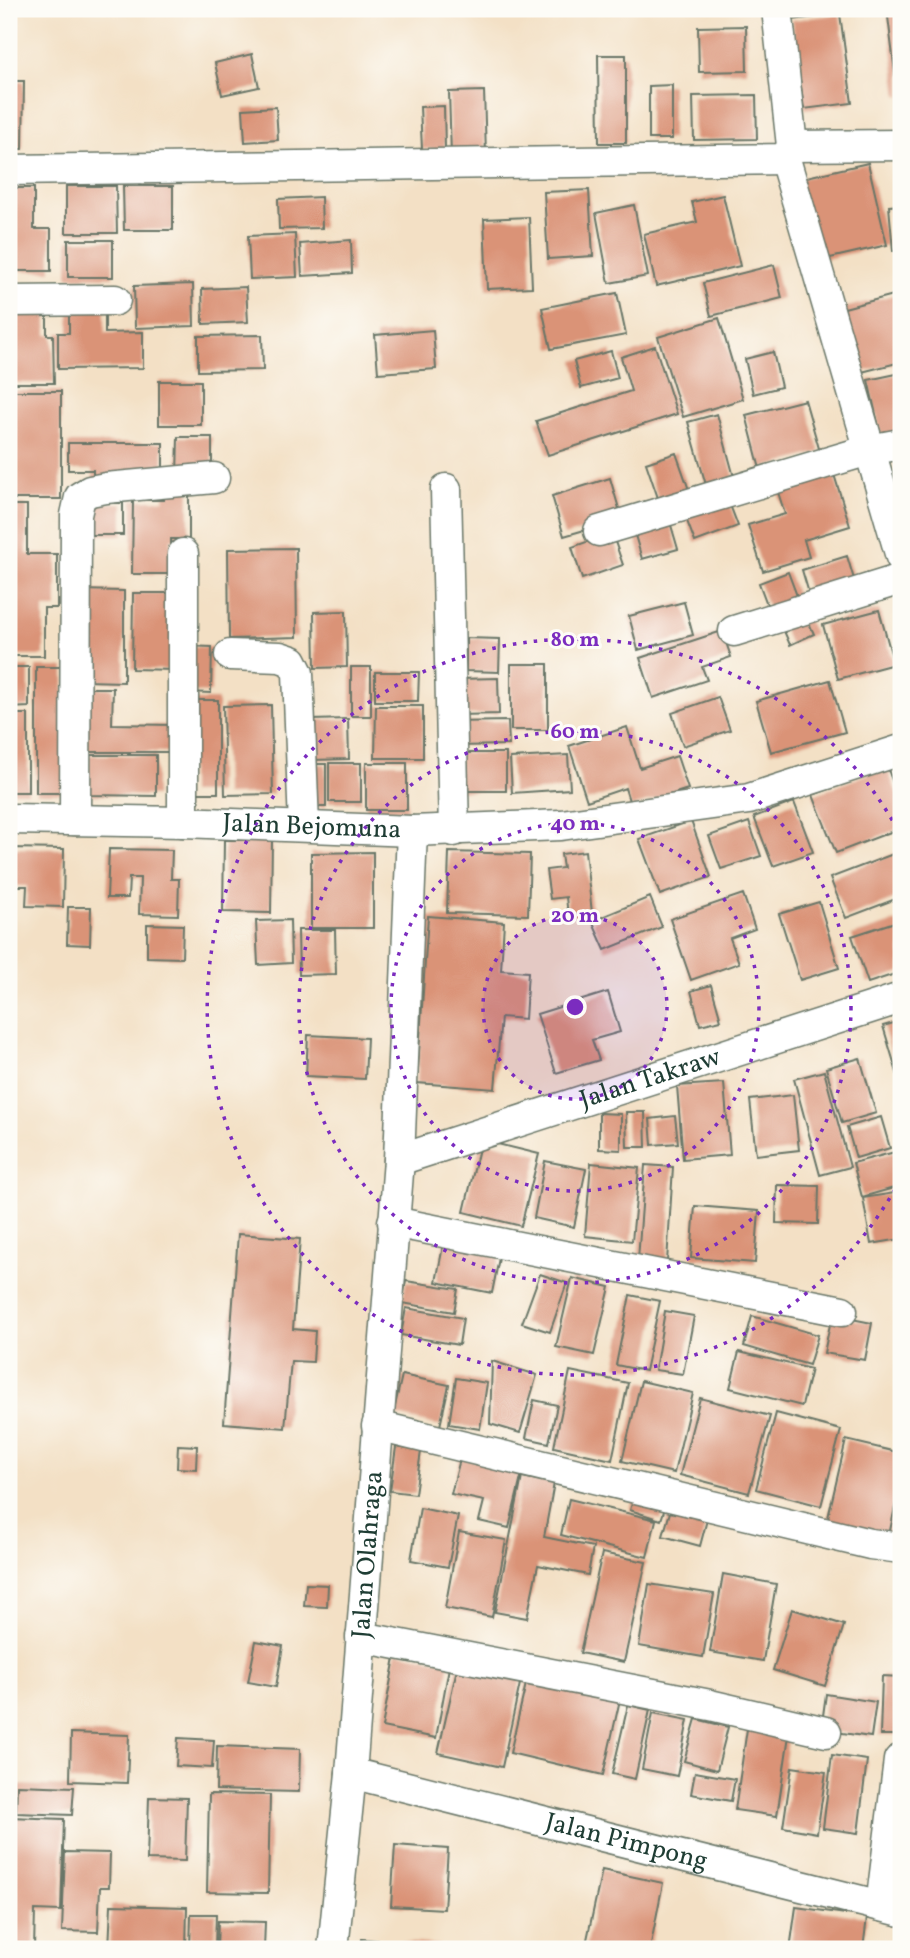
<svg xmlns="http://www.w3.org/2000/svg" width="910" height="1958" viewBox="0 0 910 1958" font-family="Vollkorn,serif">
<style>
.building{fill:#da9377}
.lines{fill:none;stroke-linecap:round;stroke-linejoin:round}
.minor-casing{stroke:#697667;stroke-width:33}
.minor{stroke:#fff;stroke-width:30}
.ring{fill:none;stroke:#7b2cbf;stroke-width:3.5;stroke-dasharray:3.5 7}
.labels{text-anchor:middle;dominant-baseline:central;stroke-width:6;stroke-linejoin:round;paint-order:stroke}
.street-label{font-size:26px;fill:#1f3d34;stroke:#fdfcf7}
.centre{fill:#7b2cbf;stroke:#fdfcf7;stroke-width:3.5}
.ring-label{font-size:21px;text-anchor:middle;font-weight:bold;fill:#7b2cbf;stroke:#fdfcf7;stroke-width:6;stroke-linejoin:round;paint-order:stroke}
</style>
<rect width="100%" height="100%" fill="#fdfcf7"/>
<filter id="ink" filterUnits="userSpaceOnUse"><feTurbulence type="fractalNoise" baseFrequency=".0143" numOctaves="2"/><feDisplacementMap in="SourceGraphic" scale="14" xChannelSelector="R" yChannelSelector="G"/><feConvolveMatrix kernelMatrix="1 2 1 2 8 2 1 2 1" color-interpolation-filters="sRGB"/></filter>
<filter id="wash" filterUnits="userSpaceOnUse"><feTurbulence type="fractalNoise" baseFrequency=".00686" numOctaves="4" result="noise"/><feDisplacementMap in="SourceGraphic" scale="28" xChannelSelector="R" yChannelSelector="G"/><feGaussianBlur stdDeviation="1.57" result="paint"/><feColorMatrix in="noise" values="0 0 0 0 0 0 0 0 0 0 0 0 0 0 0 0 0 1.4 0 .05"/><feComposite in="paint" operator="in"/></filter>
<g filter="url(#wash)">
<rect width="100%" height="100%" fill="#f3e0c5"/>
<g id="blocks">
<!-- building -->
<path class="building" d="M887 9H901V96H898Z
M840 14 852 103 804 109 792 20Z
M746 26 747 71 699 72 698 27Z
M252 54 259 87 222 95 215 63Z
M598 55H626V143H599Z
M9 81H24L23 149H9Z
M672 85V139H649V86Z
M484 91 486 154 451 155 449 92Z
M756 95 757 139 694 140 693 96Z
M444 106 445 149H422L420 107Z
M276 107 278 140 245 142 243 109Z
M868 163 887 245 817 261 798 179Z
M66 186H116L117 233H66Z
M123 186H173V230H124Z
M9 188H34V229H51V271H9Z
M589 190 593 256 548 259 544 192Z
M723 195 740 266 656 286 644 234 697 222 692 202Z
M321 197 322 228 279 229 278 199Z
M634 205 648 276 609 283 596 213Z
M901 205V251H893L889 206Z
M529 217 532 287 487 289 484 219Z
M295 234 297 277 250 279 248 236Z
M68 240H113V277H68Z
M351 240 352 273 302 276 300 244Z
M774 265 782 298 711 316 703 283Z
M193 284 194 326 135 328 134 286Z
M246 287 248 322 203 324 202 289Z
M617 293 626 335 551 349 542 308Z
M901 293V362L850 375 833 311Z
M69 302H105V333L143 332V368L58 369V333H69Z
M9 305H47V335H53L54 383H9Z
M719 318 743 399 683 417 658 337Z
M433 330 436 369 378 373 375 335Z
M262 335 263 370 198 371V336Z
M655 346 677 414 548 455 536 421 631 391 621 357Z
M611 351 618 378 581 388 574 361Z
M773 352 781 387 753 394 745 359Z
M901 373V431L881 436 868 380Z
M159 381H201V425H159Z
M9 391H61V499H9Z
M805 400 820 452 760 469 746 415Z
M717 414 734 477 706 485 688 422Z
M178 437H212V476H177Z
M68 443H163V481H93V470H68Z
M676 453 689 490 659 501 646 463Z
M832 468 850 526 804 540 809 557 763 571 748 525 785 514 776 486Z
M610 478 622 519 564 536 552 496Z
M164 488H189V539H171V574H132L133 500H164Z
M727 497 738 526 695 542 684 513Z
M85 503H123V535H85Z
M9 505H27V554H57V608H44V656H9Z
M668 515 678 549 642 559 632 525Z
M612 533 623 565 582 579 572 547Z
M296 548 297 637 229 639 228 549Z
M847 556 856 586 811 600 802 570Z
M788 572 800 604 771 615 759 583Z
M78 590 124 591V682L85 681Z
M133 593H177L176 670 132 669Z
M684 602 693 635 638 650 629 616Z
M879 610 894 664 838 679 823 625Z
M346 611 347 667 315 668 314 612Z
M805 614 814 634 790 645 781 624Z
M722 631 731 657 702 667 707 680 653 698 640 658Z
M466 638 500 639 499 672 466 671Z
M186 646 212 647 211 693 186 692Z
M511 664H548V730H511Z
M9 667H29V707L9 708Z
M36 667H64L65 793H36Z
M351 667H371V716H351Z
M375 672H419L418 701H375Z
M498 678 499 714 459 715 458 679Z
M830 680 845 732 771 752 756 701Z
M78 688H113L112 724 174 725 173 752H77Z
M718 697 730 730 683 746 672 713Z
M190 700H218V793H190Z
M271 705 273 794 225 795 223 706Z
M376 706H423V758H375Z
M9 714H28V792H9Z
M348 719 349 759 312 760 311 720Z
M508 721 509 745 455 746 454 722Z
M627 727 640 768 677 756 688 789 631 807 625 788 587 801 569 746Z
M458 753H506V791H458Z
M89 755H156V796L89 795Z
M568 755 570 789 512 793 510 758Z
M329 763H361V802H329Z
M366 763H407V810H366Z
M309 764H326V807H309Z
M887 767 901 804V828L836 853 813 795Z
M794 802 813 852 773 866 754 817Z
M691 821 711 877 660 895 639 839Z
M749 822 761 856 721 869 709 836Z
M224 840H272L271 913 223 912Z
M9 848 64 849 63 907 26 906 27 886H9Z
M109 849 172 850 171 879H179L178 915 139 914 140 878H129L128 898H107Z
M585 851 592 913 568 916 566 897 550 899 546 870 563 868 561 854Z
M901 851V897L846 918 830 878Z
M373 852V928H311V853Z
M449 852 530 854 528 915 447 913Z
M743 894 755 929 730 938 739 963 691 980 670 919Z
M650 897 662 927 605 950 592 921Z
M819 902 839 968 800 980 779 914Z
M68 907H91L90 945 67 944Z
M428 916 504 922 501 970 528 972 525 1019 501 1017 495 1089 417 1083Z
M290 920 291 963 258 965 256 921Z
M901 920V972L868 983 852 936Z
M147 924 183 925 182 958 147 957Z
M298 930H335L336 974 299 975Z
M711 985 721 1020 700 1025 691 991Z
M608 992 620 1032 592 1040 599 1060 556 1073 537 1014Z
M901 1021V1086L883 1026Z
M308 1035 367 1038 365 1079 306 1076Z
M860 1058 876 1113 842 1123 826 1068Z
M824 1071 850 1167 820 1175 794 1079Z
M724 1083 730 1155 683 1159 677 1086Z
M793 1095 799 1150 756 1155 750 1100Z
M626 1112H645L646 1147H627Z
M599 1113 621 1114V1150L599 1149Z
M675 1116 678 1143 652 1145 650 1119Z
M881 1117 890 1148 856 1158 847 1127Z
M481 1140 539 1154 521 1226 464 1212Z
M895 1152 901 1175V1186L862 1197 853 1163Z
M545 1161 586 1169 574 1227 534 1218Z
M591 1163 639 1168 632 1241 585 1236Z
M645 1165 673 1167 667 1262 638 1260Z
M777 1185 819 1186 818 1224 776 1223Z
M901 1192V1239L871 1244 863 1198Z
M695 1206 759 1211 755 1263 691 1258Z
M238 1234 300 1239 293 1329 315 1331 313 1362 291 1361 285 1428 224 1423Z
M444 1241 500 1253 492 1293 436 1282Z
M540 1274 567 1283 550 1332 522 1323Z
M572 1278 610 1287 594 1355 556 1347Z
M406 1281 458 1289 454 1312 402 1303Z
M630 1295 660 1301 645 1371 616 1365Z
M406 1308 463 1318 459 1345 401 1335Z
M665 1311 694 1316 683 1374 655 1370Z
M832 1315 872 1323 865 1360 824 1353Z
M752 1316 818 1335 809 1365 744 1346Z
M739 1352 811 1369 802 1406 730 1388Z
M492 1361 537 1375 520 1433 490 1424Z
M570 1371 628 1383 612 1460 554 1447Z
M402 1375 449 1385 440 1426 393 1415Z
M456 1378 487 1383 480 1429 449 1424Z
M641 1381 693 1393 674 1473 622 1461Z
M700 1398 770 1416 749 1493 680 1475Z
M534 1400 557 1405 549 1443 526 1438Z
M776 1413 841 1430 821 1506 756 1489Z
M846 1440 901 1453V1480L889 1535 827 1522Z
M178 1445 197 1446 196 1469 177 1468Z
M396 1447 421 1451 415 1494 390 1491Z
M460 1459 524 1465 509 1528 479 1521 484 1501 451 1494Z
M522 1477 554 1483 544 1537 593 1547 588 1575 538 1565 527 1618 495 1612Z
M636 1490 668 1499 661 1520 630 1510Z
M569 1499 656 1520 647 1557 561 1535Z
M673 1502 709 1512 700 1546 663 1536Z
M420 1508 458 1516 448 1567 411 1560Z
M459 1532 506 1540 492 1617 445 1608Z
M602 1553 646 1562 624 1662 580 1653Z
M723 1574 776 1584 763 1661 710 1652Z
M306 1584 328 1585 327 1607 304 1606Z
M649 1584 714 1594 703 1657 639 1646Z
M792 1609 844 1625 825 1686 773 1670Z
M256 1641 283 1646 276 1687 248 1682Z
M396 1652 450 1662 436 1738 382 1727Z
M458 1664 521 1679 502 1767 438 1753Z
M528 1675 621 1695 603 1775 510 1753Z
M882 1676 901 1677V1735H880Z
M826 1694 876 1702 871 1737 821 1730Z
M628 1705 650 1710 635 1779 612 1774Z
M653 1713 688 1720 677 1776 642 1769Z
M696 1719 728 1727 717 1770 684 1761Z
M747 1729 789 1735 777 1816 735 1810Z
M71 1733 129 1735 127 1783 70 1781Z
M178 1738 214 1740 212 1768 176 1766Z
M217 1746 300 1749 299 1792 216 1790Z
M832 1755 867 1760 858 1833 823 1828Z
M792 1767 826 1772 817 1833 783 1827Z
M695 1772 735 1779 731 1801 691 1794Z
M17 1785 74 1787 72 1815 16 1813Z
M209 1794 270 1795 268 1893 207 1892Z
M149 1797 187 1798 185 1861 147 1860Z
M9 1817 64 1819 61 1911 35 1910 34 1949H9Z
M395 1845 448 1849 444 1909 391 1906Z
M65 1852 110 1853 109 1887H100L98 1932 62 1931Z
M602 1870 663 1883 650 1949H585Z
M111 1905 187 1907 186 1949H109Z
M796 1907 867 1917 863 1949H790Z
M191 1914H216L215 1949H190Z
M218 1921 265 1922 264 1949H217Z
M362 1939 439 1945V1949H361Z"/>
</g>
</g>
<g filter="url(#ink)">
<use href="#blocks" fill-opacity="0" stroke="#697667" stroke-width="2"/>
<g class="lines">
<defs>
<g id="minor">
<path d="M792 146 901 145"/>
<path d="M785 159 901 557"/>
<path d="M9 170 785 159 792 146 777 9"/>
<path d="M9 301 115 300"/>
<path d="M446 489 454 831"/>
<path d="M599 531 869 450 901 444"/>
<path d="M734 631 901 579"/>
<path d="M230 655 280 657 292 661 298 673 304 826"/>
<path id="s1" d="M9 819 183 822 412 831 561 825 749 799 901 750"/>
<path d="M75 820 76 515 80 497 90 491 106 488 214 478"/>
<path d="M183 822V554"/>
<path id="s2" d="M399 1160 901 998"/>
<path d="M393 1222 842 1311"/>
<path d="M377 1426 870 1544 901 1548"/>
<path d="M361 1637 710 1705 826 1732"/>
<path id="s3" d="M351 1773 901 1911"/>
<path d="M881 1906 899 1760"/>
<path id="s4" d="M333 1949 351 1773 399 1160 412 831"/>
</g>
</defs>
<!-- minor casing -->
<use href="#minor" class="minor-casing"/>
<!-- minor -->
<use href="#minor" class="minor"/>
</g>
</g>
<!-- distance rings -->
<circle cx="575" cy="1007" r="92" fill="#7b2cbf" fill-opacity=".12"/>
<g class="ring">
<circle cx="575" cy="1007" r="92"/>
<circle cx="575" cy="1007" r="184"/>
<circle cx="575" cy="1007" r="276"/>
<path d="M900 1180A368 368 0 1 1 900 834"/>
</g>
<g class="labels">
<!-- street labels -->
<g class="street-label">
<text stroke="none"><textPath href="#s1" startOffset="303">Jalan Bejomuna</textPath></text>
<text stroke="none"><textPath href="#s2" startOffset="264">Jalan Takraw</textPath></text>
<text stroke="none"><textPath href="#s4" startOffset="396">Jalan Olahraga</textPath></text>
<text stroke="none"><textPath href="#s3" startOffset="284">Jalan Pimpong</textPath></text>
</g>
</g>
<circle cx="575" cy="1007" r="10" class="centre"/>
<g class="ring-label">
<text x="575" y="646">80 m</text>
<text x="575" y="738">60 m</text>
<text x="575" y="830">40 m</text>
<text x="575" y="922">20 m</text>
</g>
<!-- margin -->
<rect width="910" height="1958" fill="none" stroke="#fdfcf7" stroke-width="35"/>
</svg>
